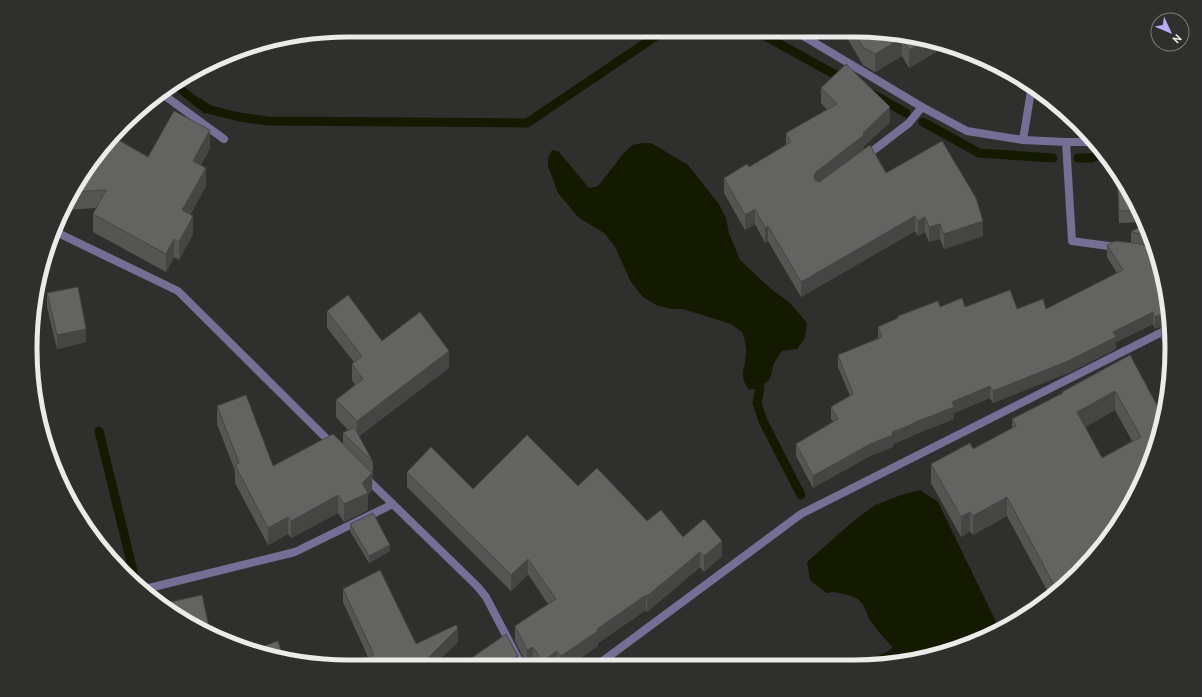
<svg xmlns="http://www.w3.org/2000/svg" width="1202" height="697" viewBox="0 0 1202 697" font-family="'PT Sans',sans-serif">
<style>
.water{fill:#141a00}
.lines{fill:none;stroke-linecap:round;stroke-linejoin:round}
.stream{stroke:#141a00;stroke-width:9}
.service{stroke:#746f95;stroke-width:8}
.minor{stroke:#746f95;stroke-width:8}
.wall{fill:#555653;fill-rule:evenodd}
.shaded-wall{fill:#454644}
.building{fill:#636461;stroke:#454644;fill-rule:evenodd}
.rim{fill:none;stroke:#ebece9;stroke-width:5}
</style>
<rect width="100%" height="100%" fill="#2f302d"/>
<!-- water -->
<path class="water" d="M179 83 205 103 208 109 205 114 171 87Z
M642 143H651L688 165 719 204 726 218 729 233 740 260 770 288 790 303 807 323 805 338 797 349 782 351 774 363 770 379 760 388 749 390C738 374 745 370 746 354 747 347 744 338 742 332L731 324 683 309H671L656 305 643 297 631 282 615 247 604 233 579 218 558 193 548 166V158L552 150 558 151 589 188 598 186 623 154 632 145Z
M920 490 938 502 1000 630 956 650 918 658 896 651 878 631 869 619 864 606 858 599 848 595 834 592 826 593 810 580 807 562 851 523 875 505 901 495Z"/>
<g class="lines">
<!-- stream -->
<path class="stream" d="M756 31 845 80
M872 94 906 113
M198 102 208 109 239 117 268 121 527 123 665 30
M923 122 979 153 1053 158
M1078 158H1092L1103 153
M760 388 757 403 763 421 801 495
M99 431 134 575H131
M866 666 889 656 896 651"/>
<!-- service -->
<path class="service" d="M866 156 909 123 922 107"/>
<!-- minor -->
<path class="minor" d="M795 31 922 107 967 131 1023 140 1066 142H1087L1092 140
M161 93 224 139
M1023 140 1032 85
M1066 142 1072 241 1116 247
M56 232 178 291 333 445
M365 477 477 586 486 597 522 666
M145 589 295 552 393 504
M596 666 801 514 1170 328"/>
</g>
<!-- wall -->
<path class="wall" d="M843 31H875L936 43V52L909 68 902 56 875 72 863 65Z
M821 88 890 122 864 146V149L886 173 983 236 944 249 940 239 929 242 925 232 918 236 915 231 801 297 768 241 765 243 755 224 745 230 724 193V178L749 167 786 145V133L827 110 821 103Z
M210 148 201 165 206 186 190 215 193 234 179 260 174 257 166 272 93 232V214L96 208 66 210 84 171 148 157Z
M1117 170 1118 171 1145 222 1119 223Z
M1148 226 1156 253 1147 247 1145 246 1166 286 1172 348 1171 358 1161 339V327L1162 326 1155 329 1153 324 1116 342V349L1068 373 993 403 990 398 954 413V419L913 435V436L893 444V447L870 456 813 488 796 456V444L833 422 831 419V407L850 396 838 367V355L878 339V327L898 319V316L940 307H965L1017 309H1046L1117 273 1107 257V245L1131 243V232Z
M47 293 86 342 57 349 47 307Z
M327 311 382 341 449 368 359 436 373 462 372 490 368 495V510L344 522 338 513 291 538 288 534 268 545 235 483V471L217 424V406L273 466 343 444V433L348 430 336 417V400L355 385 352 380V364L354 362 327 328Z
M1130 355 1160 411 1079 574 1050 596 1007 516 973 535 970 531 961 537 931 483V464L973 449 1012 428V419L1062 394V392ZM1115 410 1132 441 1102 458 1085 427Z
M407 472 473 489 578 486 647 521 683 537 722 556 704 572 700 567 647 612 646 610 598 643V646L569 666H536L533 662 527 665 515 641V626L548 604 528 574 511 591 407 487Z
M350 524 390 551 369 563 350 531Z
M343 589 416 644 458 642 368 657 343 602Z"/>
<!-- shaded-wall -->
<path class="shaded-wall" d="M902 38V56L875 72V54Z
M924 41 936 43V52L909 68V50Z
M890 107V122L864 146V150L816 187 814 176 816 172 863 133Z
M210 130V148L193 179V161Z
M206 168V186L182 228V210Z
M755 209V224L745 230V215Z
M193 216V234L179 260V242Z
M915 216V231L801 297V282Z
M925 217V232L918 236V221Z
M983 221V236L944 249V234Z
M940 224V239L929 242V227Z
M768 226V241L765 243V228Z
M174 239V257L166 272V254Z
M1168 311 1169 323 1155 329V317Z
M1153 312V324L1116 342V349L1068 373 993 403V391Z
M86 329V342L57 349V335Z
M449 351V368L357 438V421Z
M990 386V398L954 413V419L913 435V436L893 444V447L870 456 813 488V476L870 444 913 423 952 402Z
M1115 391V410L1077 432V412Z
M372 473V490L368 495V510L344 522V504L362 483Z
M338 495V513L291 538V521Z
M1007 497V516L973 535V516Z
M970 512V531L961 537V517Z
M288 517V534L268 545V528Z
M722 541V556L704 572V556Z
M390 545V551L369 563V556Z
M700 552V567L647 612V596Z
M528 559V574L511 591V575Z
M1082 569 1079 574 1054 593V585Z
M646 595V610L598 643V646L569 666H561V656L597 629Z
M458 628V642L433 666H420Z
M533 647V662L527 665V650Z
M557 651V666H542V661Z
M518 656V666H498Z"/>
<!-- building -->
<path class="building" d="M853 31H875L924 41 909 50 902 38 875 54 863 47Z
M846 64 890 107 863 133 864 135 816 172 814 176 815 180 819 182 822 180 870 145 886 173 942 141 976 198 983 221 944 234 940 224 929 227 925 217 918 221 915 216 801 282 768 226 765 228 755 209 745 215 724 178 747 164 749 167 791 142 786 133 837 104 821 88Z
M174 111 210 130 193 161 206 168 182 210 193 216 179 242 174 239 166 254 93 214 106 190 74 192 84 171 115 138 148 157Z
M1117 170 1118 171 1139 210 1119 211Z
M1146 223 1148 226 1151 237 1147 235 1131 232Z
M1115 241 1142 244 1156 254 1166 286 1168 311 1155 317 1153 312 1113 332 1116 337 1068 361 993 391 990 386 952 402 954 407 913 423V424L892 432 893 435 870 444 813 476 796 444 838 419 831 407 853 394 838 355 882 337 878 327 898 318V316L938 301 940 307 962 298 965 307 1010 290 1017 309 1043 299 1046 309 1123 270 1107 245Z
M78 287 86 329 57 335 47 293Z
M348 295 382 341 420 312 449 351 357 421 336 400 363 379 352 364 362 356 327 311Z
M1169 322 1172 347 1161 327Z
M1130 355 1160 411 1166 408V410L1148 470 1118 525 1082 569 1054 585 1007 497 973 516 970 512 961 517 931 464 970 443 973 449 1016 426 1012 419 1063 393 1062 392ZM1115 391 1141 437 1102 458 1077 412Z
M246 395 273 466 333 434 372 473 362 483 368 493 344 504 338 495 291 521 288 517 268 528 235 465 239 463 217 406Z
M354 427 373 462 343 433Z
M527 435 578 486 597 468 647 521 661 510 683 537 704 519 722 541 704 556 700 552 647 596 646 595 597 629 598 631 561 656 557 651 542 661 533 647 527 650 515 626 556 599 528 559 511 575 407 472 431 447 473 489Z
M373 513 390 545 369 556 350 524Z
M380 570 416 644 456 625 458 628 420 666H342L374 655 343 589Z
M202 595 210 632 172 613 161 604Z
M506 634 518 656 498 666H460Z
M278 641 283 658 250 651Z"/>
<!-- crop -->
<path d="M0 0H1202V697H0ZM348 37H854A311 311 0 0 1 1165 348V349A311 311 0 0 1 854 660H348A311 311 0 0 1 37 349V348A311 311 0 0 1 348 37Z" fill="#2f302d" fill-rule="evenodd"/>
<path class="rim" d="M348 37H854A311 311 0 0 1 1165 348V349A311 311 0 0 1 854 660H348A311 311 0 0 1 37 349V348A311 311 0 0 1 348 37Z"/>
<!-- north arrow -->
<g transform="translate(1170 32) rotate(134)"><circle r="19" fill="#2f302d" stroke="#7a7b78"/>
<path d="M0-3L7 15L0 10L-7 15Z" fill="#b6acf8"/>
<text y="-6" font-size="11" font-weight="bold" text-anchor="middle" fill="#ebece9">N</text>
</g>
</svg>
